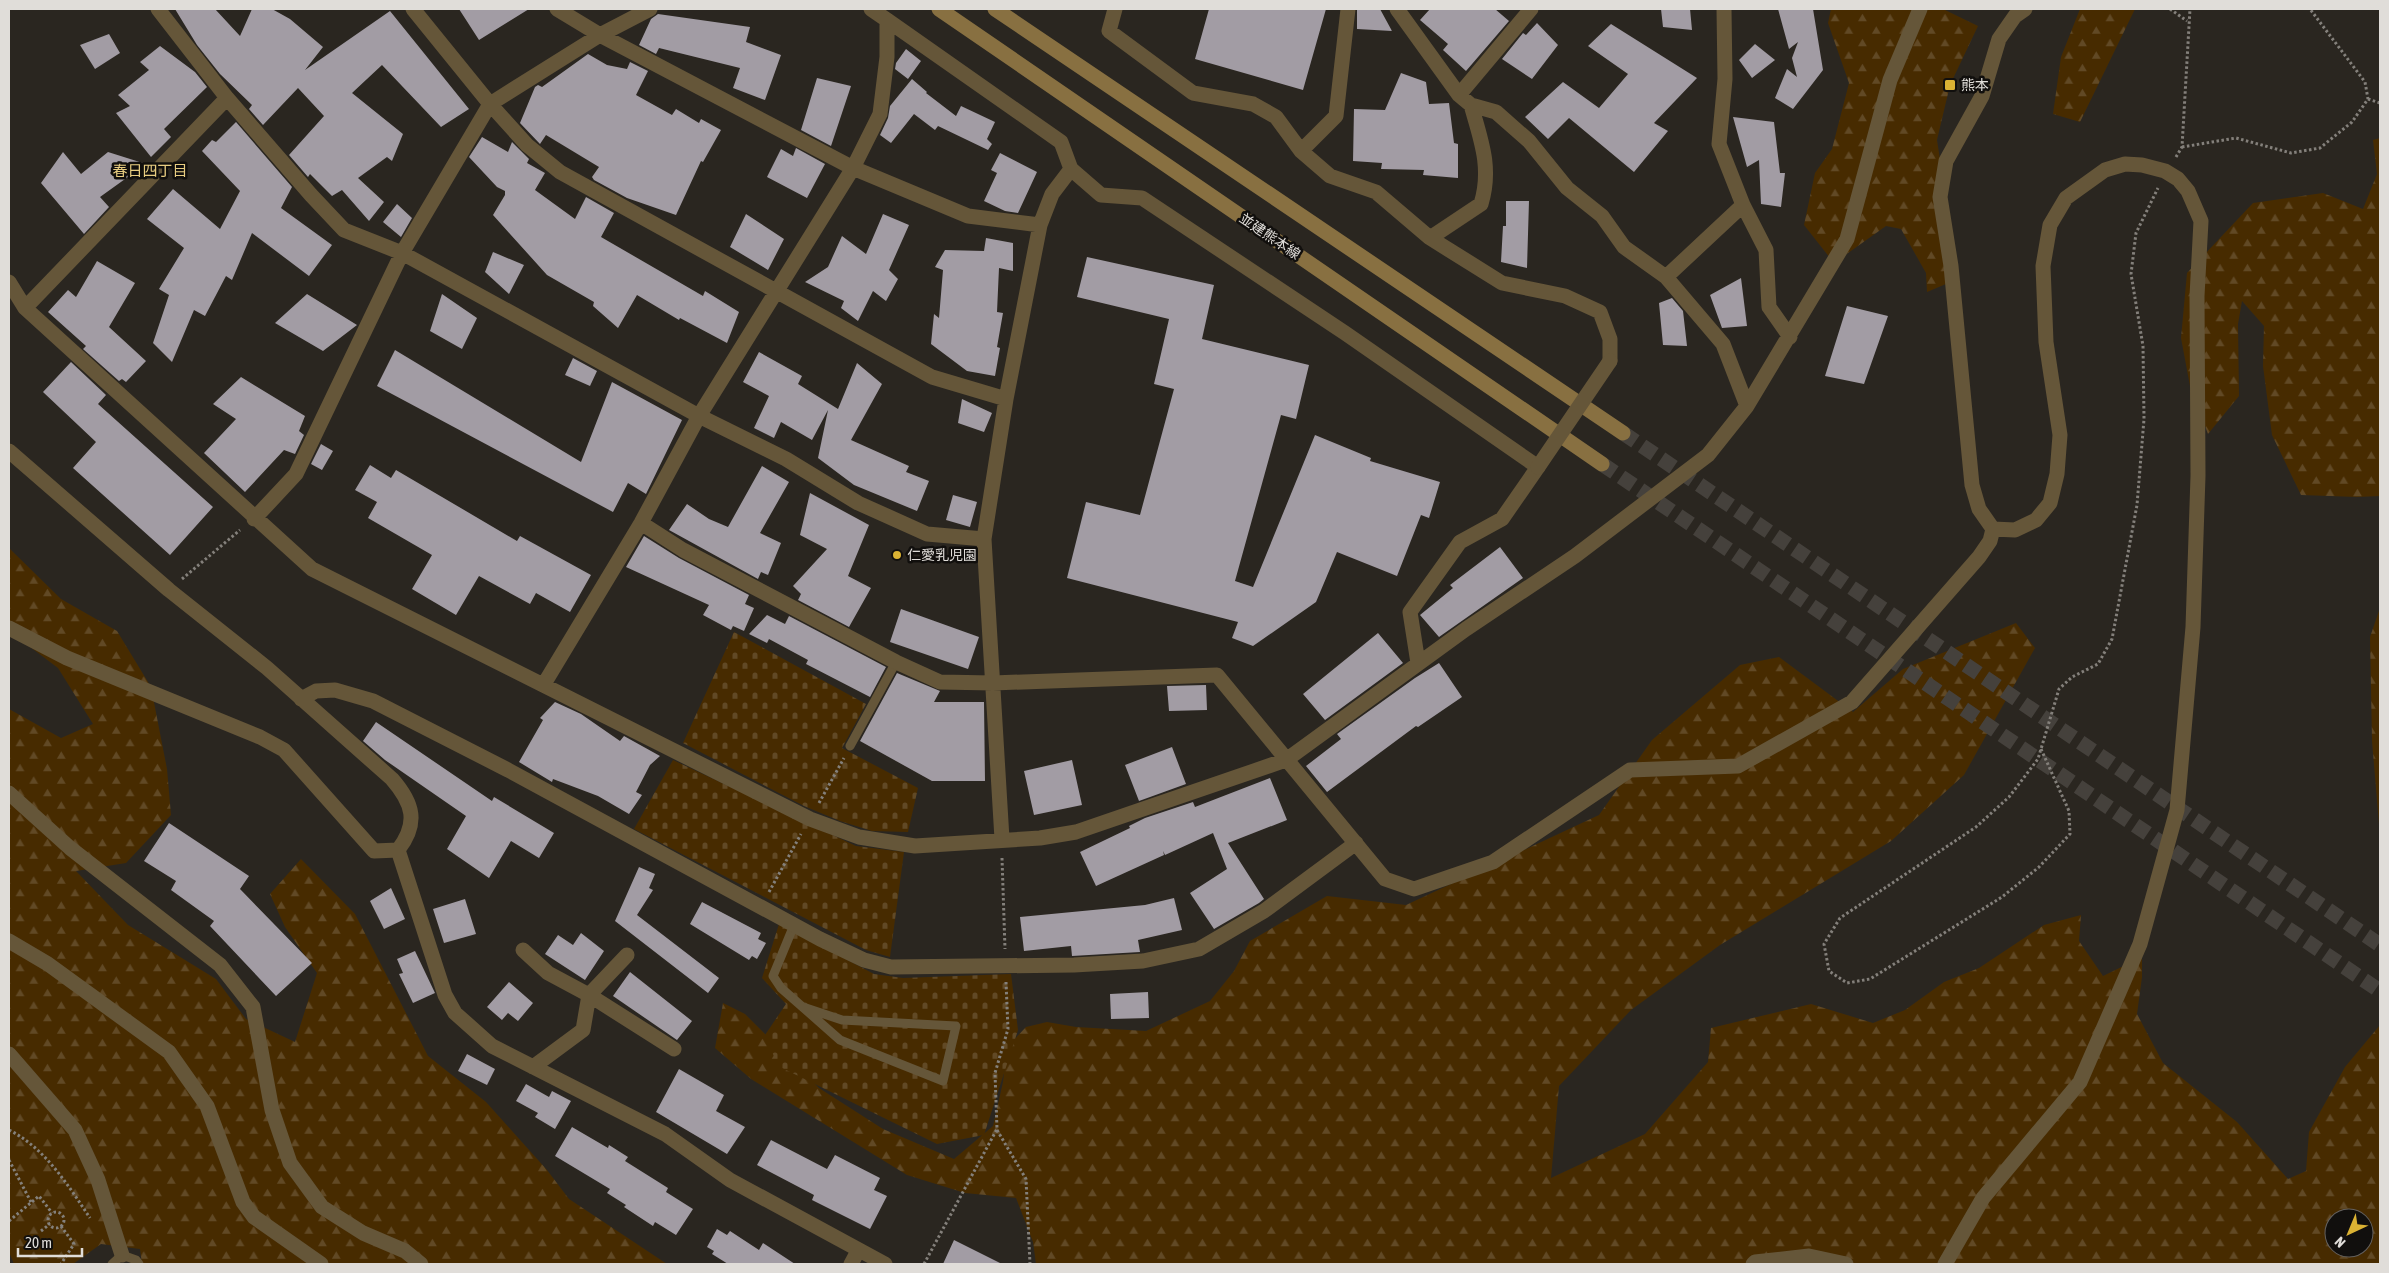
<svg xmlns="http://www.w3.org/2000/svg" width="2389" height="1273" viewBox="0 0 2389 1273" font-family="'Asap Condensed','Noto Sans JP',sans-serif">
<style>
.forest{fill:url(#forest-firs);fill-rule:evenodd}
.cemetery{fill:url(#cemetery-stones)}
.building{fill:#a29ca4}
.lines{fill:none;stroke-linecap:round;stroke-linejoin:round}
.secondary-tunnel{stroke:#45413c;stroke-width:15;stroke-dasharray:15 8;stroke-linecap:butt}
.path{stroke:#84807b;stroke-width:3;stroke-dasharray:2.5 2.5;stroke-linecap:butt}
.lane{stroke:#655639;stroke-width:9}
.street{stroke:#655639;stroke-width:15}
.secondary{stroke:#887041;stroke-width:15}
.street-bridge{stroke:#655639;stroke-width:15}
.poi-dot{fill:#dbb233;stroke:#110f0d;stroke-width:2}
.labels{text-anchor:middle;dominant-baseline:central;stroke-width:5;stroke-linejoin:round;paint-order:stroke}
.poi-label{font-size:14px;fill:#e0ddd9;stroke:#110f0d;text-anchor:start}
.street-label{font-size:14px;fill:#e0ddd9;stroke:#110f0d}
.neighbourhood-label{font-size:15px;fill:#e8cd81;stroke:#110f0d}
</style>
<defs>
<pattern id="forest-firs" width="22" height="20" patternUnits="userSpaceOnUse" patternTransform="scale(1.25)"><rect width="22" height="20" fill="#472b00"/><path d="M5 1l3.5 6h-7zM16 11l3.5 6h-7z" fill="#614925"/></pattern>
<pattern id="cemetery-stones" width="16" height="16" patternUnits="userSpaceOnUse" patternTransform="scale(1.25)"><rect width="16" height="16" fill="#472b00"/><path d="M2 7V4a2 2 0 0 1 4 0v3zM10 15v-3a2 2 0 0 1 4 0v3z" fill="#614925"/></pattern>
</defs>
<rect width="100%" height="100%" fill="#2a2620"/>
<!-- forest -->
<path class="forest" d="M1831 9H1943L1978 26 1950 85 1937 140 1946 198 1953 281 1927 292 1926 273 1901 229 1886 226 1834 263 1804 225 1815 173 1832 149 1849 83 1828 23Z
M2080 9H2135L2080 122 2053 114 2061 57Z
M2380 138V496L2357 497 2301 495 2272 435 2263 366 2264 326 2242 301 2238 324 2239 396 2208 434 2190 386 2181 338 2187 273 2253 203 2323 193 2363 209 2377 174 2373 140Z
M9 548 61 599 117 631 151 687 167 769 171 815 126 863 76 871 128 925 216 979 246 1019 295 1042 317 973 285 927 270 894 301 859 355 914 428 1056 486 1102 547 1170 569 1199 667 1264H142L140 1249 101 1244 73 1264H14L9 1252V709L61 738 93 724 58 668 9 631Z
M2380 608V836L2372 741 2370 637Z
M2016 623 2035 648 1964 775 1891 841 1720 945 1631 1010 1559 1086 1551 1178 1645 1134 1708 1062 1711 1028 1811 1004 1873 1023 1905 1010 1944 982 1979 968 2044 925 2081 915 2079 941 2103 976 2142 957V977L2137 1014 2163 1063 2237 1122 2288 1179 2306 1171 2309 1132 2345 1067 2380 1025V1264H1036L1033 1242 1016 1198 965 1193 907 1175 751 1079 715 1048 723 1003 745 1014 819 1088 883 1129 954 1159 993 1126 1003 1082 1007 1047 1026 1027 1047 1022 1076 1027 1146 1031 1210 1001 1234 971 1250 941 1327 896 1406 905 1599 815 1652 740 1740 665 1779 657 1853 712 1903 669ZM2334 1218H2364V1248H2334Z"/>
<!-- cemetery -->
<path class="cemetery" d="M734 632 866 704 842 748 918 788 908 832 872 831 840 821 804 806 683 743Z
M673 760 856 846 904 852 890 957 866 950 634 829Z
M779 924 874 974 903 978 1011 974 1018 1030 984 1135 937 1144 778 1066 765 1035 786 1004 762 978Z"/>
<!-- building -->
<path class="building" d="M175 9H215L240 36 252 9H272L290 19 323 47 305 70 390 11 469 109 441 127 382 65 352 93 403 134 392 161 387 157 358 178 384 202 369 221 342 190 332 196 310 174 308 177 289 155 324 116 298 88 263 125 249 109 252 105 220 74 197 45Z
M459 9H529L479 40Z
M1209 9H1326L1303 90 1195 59Z
M1357 9H1380L1392 31 1357 29Z
M1430 9H1495L1509 21 1466 71 1443 50 1448 44 1420 20Z
M1661 9H1690L1692 30 1663 27Z
M1778 9H1813L1823 70 1793 109 1775 98 1787 69 1797 77 1792 58 1798 42 1789 49Z
M658 14 750 27 746 42 781 55 765 100 733 88 740 68 659 48 656 54 639 45 651 19Z
M1537 23 1558 45 1532 79 1502 59 1523 33 1526 35Z
M1611 24 1697 78 1654 123 1668 131 1634 172 1569 118 1548 139 1525 117 1563 82 1599 108 1628 74 1588 46Z
M109 34 120 53 95 69 80 45Z
M1755 44 1775 60 1752 78 1739 60Z
M160 46 195 72 207 87 164 129 171 137 151 157 116 113 130 106 118 95 149 70 140 62Z
M906 49 921 61 908 79 895 69 896 63Z
M588 54 607 65 627 69 630 62 648 71 636 95 672 115 676 109 699 123 701 119 721 130 703 162 701 161 676 215 627 198 594 180 592 177 599 167 546 135 540 144 520 123 535 87 538 85 542 87Z
M1401 73 1426 82 1429 104 1449 103 1454 143 1458 144V178L1423 175 1424 170 1381 169 1382 163 1353 161 1354 109 1385 110Z
M817 78 851 86 831 146 801 130Z
M912 79 927 92 926 93 956 116 961 106 995 122 987 139 992 144 988 150 938 126 935 130 914 114 891 143 880 135 888 118 890 106Z
M1733 117 1774 122 1780 173H1785L1781 207 1761 204 1759 160 1747 167Z
M236 122 292 187 281 208 332 245 309 276 252 233 232 280 226 276 205 316 194 310 172 362 153 343 169 295 159 289 184 248 147 219 173 189 220 229 240 191 202 151 212 140 216 142Z
M482 137 508 152 512 142 529 159 527 163 545 173 535 190 575 219 586 197 614 213 601 237 703 296 705 291 739 312 727 343 680 318 679 320 637 295 618 328 593 306 594 302 547 275 493 215 505 195V191L497 187 469 157Z
M796 148 825 164 807 198 767 177 781 149 793 156Z
M63 152 81 174 108 152 146 164 100 197 109 207 84 234 41 183Z
M1000 153 1037 172 1018 213 1005 211 984 201 997 173 991 170Z
M1506 201H1529L1527 268 1501 262 1503 226H1506Z
M397 204 412 218 401 237 383 222Z
M746 214 784 239 768 270 730 247Z
M883 214 909 225 889 270 898 279 886 301 873 291 858 321 841 308 844 301 805 282 828 267 842 236 866 254Z
M986 238 1013 243V271L999 268 997 312 1003 313 997 347 1000 348 995 376 967 371 931 344 934 314 939 318 943 270 935 267 945 250 984 251Z
M493 252 524 265 509 294 485 272Z
M1087 257 1214 285 1202 339 1309 365 1296 419 1281 415 1235 581 1253 587 1315 435 1371 458 1370 461 1440 482 1429 518 1421 515 1397 576 1337 552 1316 602 1253 646 1232 638 1238 622 1067 578 1086 502 1140 515 1174 389 1154 384 1169 319 1077 297Z
M97 261 135 283 109 327 146 361 126 382 122 379 119 381 83 349 86 346 48 312 68 290 76 297Z
M1741 278 1747 326 1722 328 1710 295Z
M307 294 357 325 323 351 275 323Z
M442 294 477 318 462 349 430 331Z
M1672 298 1683 311 1687 346 1663 345 1659 303Z
M1847 306 1888 316 1864 384 1825 376Z
M395 350 581 462 612 382 682 420 646 494 628 483 613 512 377 386Z
M759 352 802 376 798 384 838 409 857 363 882 384 851 440 909 466 906 472 929 481 917 511 854 485 818 458 828 410 812 440 781 422 774 438 754 428 769 396 743 382Z
M573 358 597 371 590 386 565 375Z
M71 362 106 395 98 404 213 507 170 555 73 468 96 442 43 392Z
M241 377 305 416 299 431 304 435 295 454 284 450 245 492 204 453 236 419 213 404Z
M962 399 992 413 984 432 958 423Z
M321 444 333 451 322 470 311 464Z
M370 465 391 478 396 470 517 541 520 536 591 575 570 612 536 593 530 604 479 576 456 615 412 589 432 555 368 518 377 502 355 490Z
M762 466 789 482 760 533 781 543 768 575 761 572 758 579 669 530 687 504 709 519 728 527Z
M810 493 869 525 848 576 871 588 849 627 798 600 801 594 793 586 827 549 800 535Z
M953 495 977 502 970 527 946 520Z
M644 536 679 558 749 595 745 604 754 608 744 631 733 626 731 630 703 615 709 605 626 567Z
M1500 547 1523 578 1439 637 1420 615 1453 588 1450 585Z
M901 609 979 637 968 669 890 642Z
M767 615 785 624 789 616 886 667 870 697 806 664 808 660 769 639 767 643 749 634Z
M1378 633 1403 663 1325 720 1303 694Z
M1439 663 1462 697 1418 727 1416 726 1327 792 1306 766 1341 739 1337 734 1415 678Z
M897 673 940 691 934 702H984L985 781H932L860 741Z
M1206 685 1207 710 1169 711 1167 686Z
M555 702 581 714 620 741 624 736 660 756 650 765 636 792 642 795 629 814 598 796 553 779 552 782 519 762 543 720 540 718Z
M376 722 492 801 494 797 554 833 539 858 511 841 489 878 447 849 466 816 385 760 363 741Z
M1172 747 1186 784 1139 801 1125 765Z
M1072 760 1082 805 1034 815 1024 771Z
M1270 778 1287 820 1228 843 1264 899 1259 903 1214 929 1190 893 1227 869 1213 833 1165 855 1163 851 1164 855 1096 886 1080 852 1130 828 1129 826 1145 818 1193 802 1195 807Z
M169 823 249 876 240 889 312 963 276 996 210 926 214 921 171 890 176 881 144 861Z
M639 867 655 874 649 888 653 890 637 915 719 978 708 993 615 921Z
M391 888 405 919 384 929 370 901Z
M1174 898 1182 930 1138 940 1140 952 1072 956 1071 946 1024 951 1020 917 1145 905Z
M465 899 476 934 444 943 433 909Z
M702 902 761 933 758 939 766 943 757 959 752 956 749 960 690 924Z
M581 933 604 951 585 980 545 954 558 935 573 945Z
M415 951 435 993 413 1003 399 974 403 973 397 959Z
M630 972 692 1021 677 1040 613 996Z
M509 982 533 1003 518 1021 508 1013 502 1020 487 1007Z
M1148 992 1149 1018 1111 1019 1110 994Z
M467 1054 495 1069 487 1085 458 1071Z
M679 1069 724 1095 716 1111 745 1127 727 1154 656 1112Z
M526 1084 549 1097 552 1091 571 1101 555 1129 535 1117 538 1113 516 1101Z
M572 1127 608 1148 609 1145 628 1157 625 1161 668 1188 666 1192 693 1209 676 1235 655 1222 653 1226 624 1207 626 1205 607 1193 610 1189 555 1156Z
M771 1140 827 1169 835 1155 880 1178 874 1190 887 1196 870 1229 812 1200 814 1195 757 1165Z
M717 1229 727 1235 730 1231 759 1250 763 1243 795 1264H728L712 1254 714 1251 707 1247Z
M954 1240 1002 1264H943Z"/>
<g class="lines">
<!-- secondary-tunnel -->
<path class="secondary-tunnel" d="M1623 433 2380 945
M1602 464 2380 991"/>
<!-- path -->
<path class="path" d="M2170 9 2187 21
M2368 99 2380 103
M2182 147 2236 138 2291 153 2320 148 2352 122 2368 99 2365 82 2310 9
M2176 157 2182 147 2190 9
M182 579 240 530
M2041 749 2069 811 2070 834 2039 867 2002 897 1870 979 1847 983 1829 971 1824 944 1840 918 1976 827 2009 797 2038 759 2059 689 2072 677 2098 664 2112 639 2137 505 2144 419 2143 346 2131 274 2136 233 2158 188
M819 803 844 758
M1002 858 1005 949
M769 892 801 834
M9 1130C45 1148 68 1185 90 1218
M997 1130 1026 1179 1030 1264
M9 1160 31 1202
M48 1220a8 8 0 1 1 16 0a8 8 0 1 1-16 0Z
M9 1221 39 1196 52 1213
M61 1226 74 1244 61 1264
M41 1231 50 1224
M924 1264 997 1129 995 1073 1008 1029 1006 982"/>
<!-- lane -->
<path class="lane" d="M850 746 896 662
M794 925 773 976 781 988 840 1040 943 1081 956 1026 842 1020 803 1007
M112 1264 122 1255 136 1260 139 1264"/>
<!-- street -->
<path class="street" d="M158 9 227 98 311 195 344 230 402 253 699 416 786 459 858 503 927 534 984 539
M413 9 490 104 527 145 560 172 932 377 1006 399
M557 9 600 35 853 168 968 216 1040 225
M871 9 887 20
M1115 9 1109 31 1193 93 1253 104 1276 117 1301 151 1330 176 1376 192 1430 238
M1397 9 1459 95 1471 105 1496 112 1529 141 1567 188 1602 216 1624 247 1666 277 1723 344 1747 406
M1724 9 1725 79 1719 144 1743 205 1766 250 1769 307 1790 337
M1459 95 1531 9
M1471 105C1481 140 1492 168 1481 204L1430 238 1502 283 1565 296 1600 312 1610 339V361
M1301 151 1336 116 1348 9
M1666 277 1743 205
M9 282 25 308 312 569 810 819 859 837 915 846 1040 838 1076 832 1286 760 1466 629 1575 556 1708 455 1747 406 1847 239 1890 80 1920 9
M25 308 227 98
M9 451 169 590 267 668 392 779C413 803 419 823 398 850L374 851 284 750 260 737 67 658 9 628
M254 519 296 474 402 253 490 104 600 35 650 9
M641 523 683 550 896 662 940 682 993 683 1217 675 1385 879 1414 889 1493 862 1630 770 1738 766 1852 702 1979 557 1990 541 1993 529
M544 684 641 523 699 416 853 168 880 114 887 57V20L1061 142 1071 169 1101 195 1142 198 1345 333 1538 467 1502 519 1460 542 1410 612 1418 663
M301 699 316 691 335 690 373 701 508 770 820 939 864 960 891 967 1074 965 1143 961 1199 949 1264 911 1356 843
M9 793 70 848 220 965 253 1007 272 1110 290 1163 322 1207 363 1233 405 1251 421 1264
M1002 839 984 539 1006 399 1040 225 1052 194 1071 169
M398 850 445 995 455 1013 492 1046 665 1134 730 1180 885 1264
M9 941 48 964 169 1052 207 1106 243 1202 254 1217 321 1264
M523 950 548 973 589 995 674 1049
M9 1054 75 1130 98 1180 122 1255
M533 1067 583 1030 589 995 627 955
M851 1264 858 1251
M1753 1264 1755 1262 1809 1256 1846 1264
M1945 1264 1983 1198 2080 1082 2140 944 2177 810 2193 627 2198 476 2197 296 2201 221 2188 191 2178 179 2165 171 2142 165 2125 164 2105 170 2066 198 2050 225 2043 266 2046 342 2060 435 2057 474 2050 503 2036 520 2015 530 1993 529 1979 509 1972 485 1951 266 1940 197 1946 161 1982 96 1999 39 2015 16 2025 9"/>
<!-- secondary -->
<path class="secondary" d="M939 9 1602 464
M995 9 1623 433"/>
<!-- street-bridge -->
<path class="street-bridge" d="M1538 467 1610 361"/>
</g>
<!-- markers -->
<g class="poi-dot">
<rect x="1944" y="79" width="12" height="12" rx="2.5"/>
<circle cx="897" cy="555" r="5"/>
</g>
<g class="labels">
<!-- poi labels -->
<g class="poi-label">
<text x="1961" y="85">熊本</text>
<text x="907" y="555">仁愛乳児園</text>
</g>
<!-- street labels -->
<g class="street-label">
<text transform="translate(1270 236) rotate(34)">並建熊本線</text>
</g>
<!-- neighbourhood labels -->
<g class="neighbourhood-label">
<text x="150" y="170">春日四丁目</text>
</g>
</g>
<!-- border -->
<rect width="2389" height="1273" fill="none" stroke="#e0ddd9" stroke-width="20"/>
<!-- north arrow -->
<g transform="translate(2349 1233) rotate(224)"><circle r="24" fill="#110f0d" stroke="#64615f"/>
<path d="M0-4L9 19L0 12L-9 19Z" fill="#dbb233"/>
<text y="-8" font-size="14" font-weight="bold" text-anchor="middle" fill="#e0ddd9">N</text>
</g>
<!-- scale -->
<path d="M18 1248v8h64v-8" fill="none" stroke="#e0ddd9" stroke-width="2.5"/>
<text x="25" y="1248" font-size="15" fill="#e0ddd9" stroke="#110f0d" stroke-width="4" paint-order="stroke">20 m</text>
</svg>
